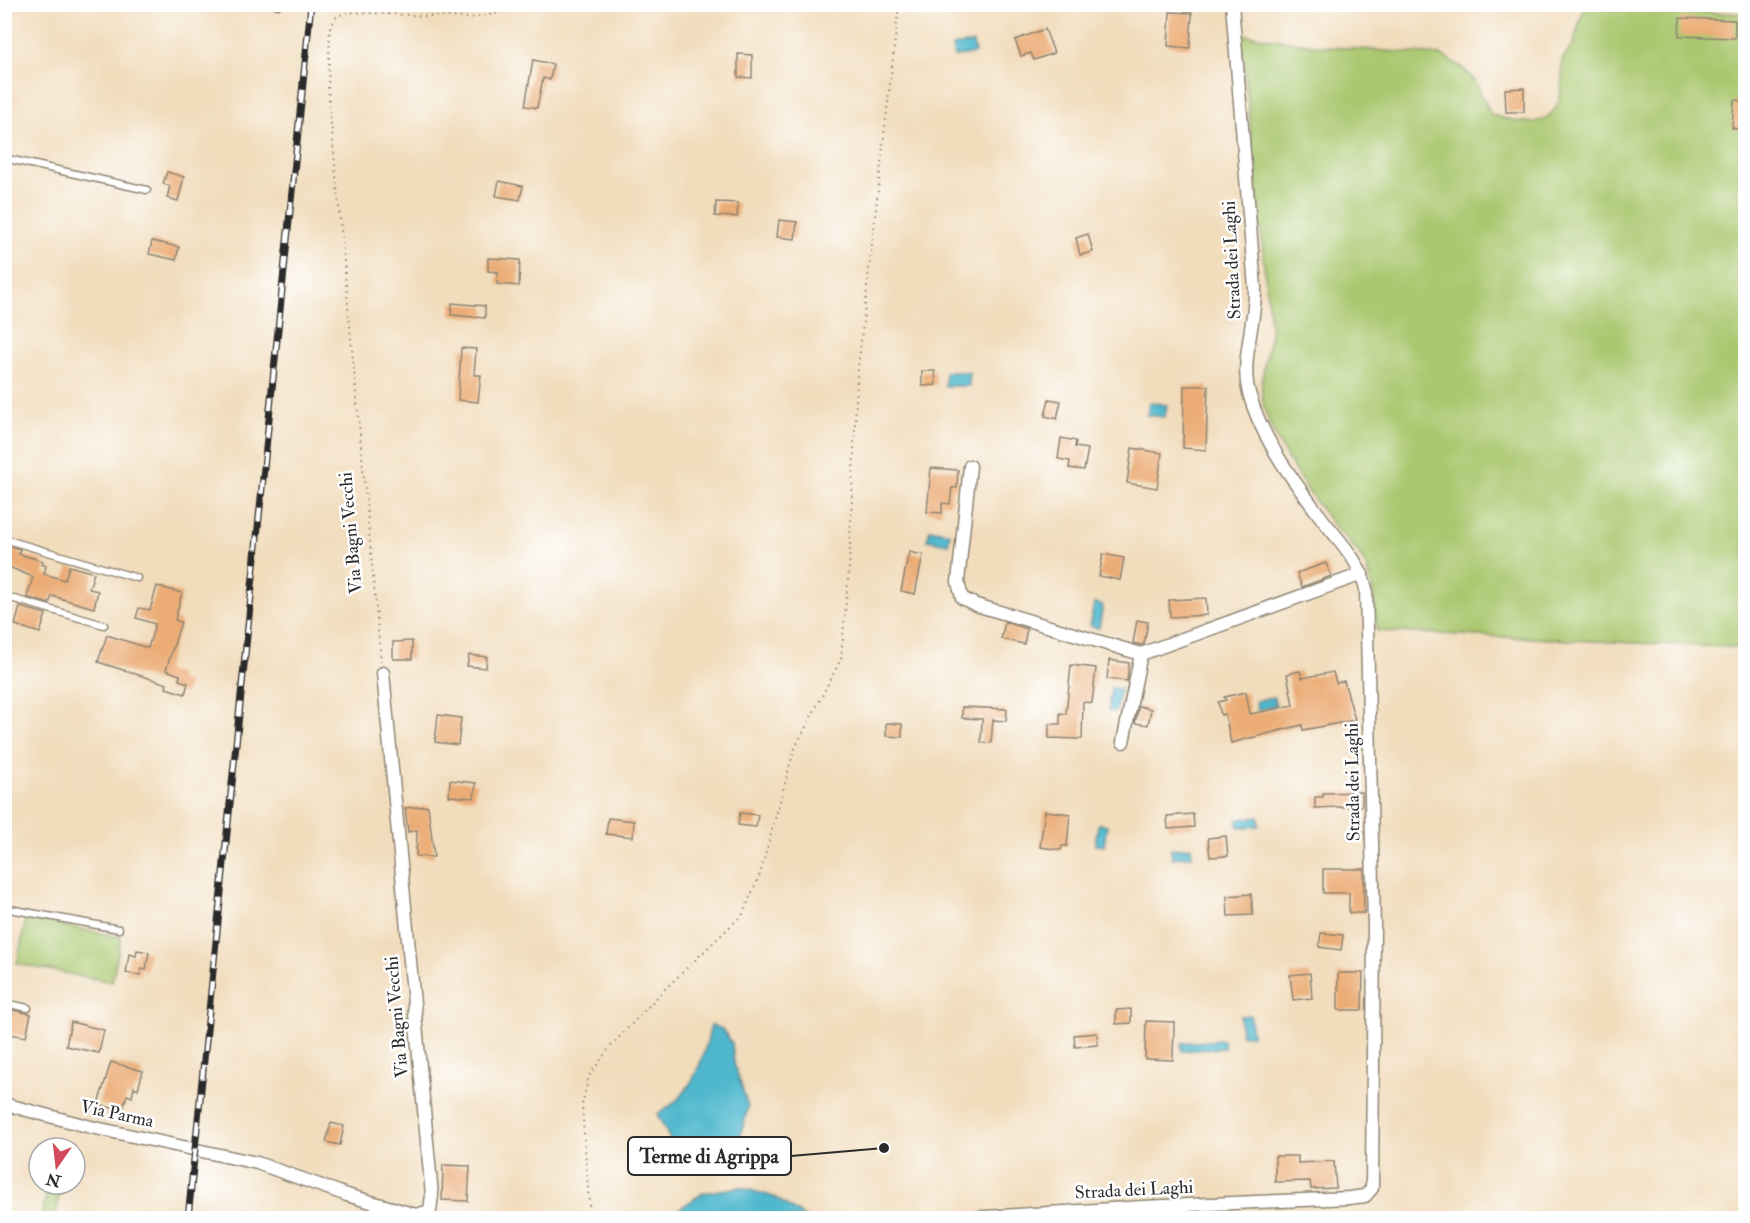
<svg xmlns="http://www.w3.org/2000/svg" width="1750" height="1223" viewBox="0 0 1750 1223" font-family="'IM FELL Double Pica',serif">
<style>
.green{fill:#aac86f;stroke:#6a7a4d;stroke-width:1.5}
.water{fill:#50b8cd;stroke:#3e727c;stroke-width:1.5}
.building{fill:#ebac74}
.lines{fill:none;stroke-linecap:round;stroke-linejoin:round}
.lane-casing{stroke:#8e8473;stroke-width:9}
.street-casing{stroke:#8e8473;stroke-width:15}
.path{stroke:#8e8473;stroke-width:2;stroke-dasharray:1.5 4.5;stroke-linecap:butt}
.lane{stroke:#fff;stroke-width:6}
.street{stroke:#fff;stroke-width:12}
.rail-casing{stroke:#2b2b2b;stroke-width:7}
.rail{stroke:#fff;stroke-width:4.5;stroke-dasharray:14;stroke-linecap:butt}
.labels{text-anchor:middle;dominant-baseline:central;stroke-width:5;stroke-linejoin:round;paint-order:stroke}
.street-label{font-size:18px;fill:#2b2b2b;stroke:#fff}
.leader{fill:none;stroke:#2b2b2b;stroke-width:2}
.callout-dot{fill:#2b2b2b;stroke:#fff;stroke-width:2}
.callout{fill:#fff;stroke:#2b2b2b;stroke-width:2}
.callout-label{font-size:20px;text-anchor:middle;font-weight:bold;fill:#2b2b2b}
</style>
<rect width="100%" height="100%" fill="#fff"/>
<filter id="ink" filterUnits="userSpaceOnUse"><feTurbulence type="fractalNoise" baseFrequency=".0167" numOctaves="2"/><feDisplacementMap in="SourceGraphic" scale="12" xChannelSelector="R" yChannelSelector="G"/><feConvolveMatrix kernelMatrix="1 2 1 2 8 2 1 2 1" color-interpolation-filters="sRGB"/></filter>
<filter id="wash" filterUnits="userSpaceOnUse"><feTurbulence type="fractalNoise" baseFrequency=".008" numOctaves="4" result="noise"/><feDisplacementMap in="SourceGraphic" scale="24" xChannelSelector="R" yChannelSelector="G"/><feGaussianBlur stdDeviation="1.35" result="paint"/><feColorMatrix in="noise" values="0 0 0 0 0 0 0 0 0 0 0 0 0 0 0 0 0 1.4 0 .05"/><feComposite in="paint" operator="in"/></filter>
<g filter="url(#wash)">
<rect width="100%" height="100%" fill="#f1dcbb"/>
<!-- green -->
<path class="green" d="M1593 7 1745 14V648L1377 631C1374 606 1374 577 1360 555 1352 543 1339 533 1330 521 1307 491 1267 434 1262 397 1260 376 1267 354 1271 334L1241 34 1319 46 1441 55 1462 67 1475 81 1491 115C1504 118 1522 124 1534 122 1564 117 1563 84 1562 60L1573 45 1584 8Z
M26 918 121 937 112 982 17 964Z
M47 1189 60 1191 55 1218H41Z"/>
<!-- water -->
<path class="water" d="M973 43 975 53 954 57 952 46Z
M945 372H969V386H945Z
M1149 402 1167 405 1165 417 1147 415Z
M930 529 950 533 948 544 927 540Z
M1094 603 1103 605 1099 628 1090 626Z
M1111 688 1120 689 1116 712 1108 711Z
M1274 697 1276 706 1257 710 1256 701Z
M1259 817V826L1238 827V819Z
M1098 824 1107 825 1104 846 1095 845Z
M1191 847 1192 856 1172 858 1171 849Z
M1250 1015 1252 1035H1241L1240 1016Z
M711 1025 722 1029 732 1043 734 1063 748 1107 741 1134 731 1151 694 1150 682 1156 673 1145 657 1114C691 1098 704 1060 711 1025Z
M1223 1040 1224 1048 1182 1051 1181 1043Z
M740 1187 774 1197 806 1218H675L676 1211 703 1193Z"/>
<g id="blocks">
<!-- building -->
<path class="building" d="M1170 12 1192 13 1190 48 1168 46Z
M1680 18 1735 20V38L1679 36Z
M1045 29 1054 53 1034 60 1031 53 1021 56 1015 40Z
M738 54 752 55V78L738 77Z
M533 60 553 64 550 80 543 78 537 108 525 106Z
M1524 88V112H1506L1505 89Z
M1734 100 1746 101V130L1732 128Z
M167 172 184 177 178 201 167 198 170 186 163 184Z
M499 181 523 186 520 200 496 196Z
M716 202 738 203 737 217 715 216Z
M779 220 797 222 795 239 777 237Z
M1088 234 1093 252 1080 255 1076 238Z
M152 241 179 247 176 260 149 254Z
M488 258 520 260 519 286 497 284 498 272 488 271Z
M452 303 485 306V318L451 315Z
M461 348 476 349 474 375H481L478 402 458 400Z
M922 371H935L936 385 922 386Z
M1184 386H1208L1206 450 1183 448Z
M1049 399 1061 401 1057 419 1045 416Z
M1061 438 1076 441 1075 447 1088 449 1084 470 1069 468 1070 461 1058 459Z
M1132 448 1162 453 1157 488 1127 483Z
M931 468 958 470 957 488H952L950 504 942 503V513L927 512Z
M4 545 20 549 19 554 43 561 42 564 46 566 44 574 65 580 69 566 94 573 89 589 98 591 94 608 52 596 49 604 27 597 33 577 4 565Z
M909 552 923 555 915 594 901 591Z
M1103 554 1124 558 1120 580 1099 576Z
M1326 563 1331 576 1302 587 1297 573Z
M157 586 182 593 175 620 181 622 166 670 180 675 179 680 188 683 185 694 166 688 167 684 98 662 107 635 148 648 155 624 136 618 139 608 150 610Z
M1206 598 1207 615 1170 617 1169 600Z
M20 607 46 614 40 633 15 625Z
M1137 620 1148 622 1144 644 1141 645 1133 643Z
M1005 622 1027 629 1024 644 1001 639Z
M412 641V659H393V642Z
M469 655 487 657 486 668 467 666Z
M1109 660 1129 663 1127 681 1107 679Z
M1071 665 1096 668 1092 703 1083 702 1082 739 1049 738V724H1060V713L1066 714Z
M1300 671 1302 678 1333 672 1336 683 1344 681 1355 720 1303 730 1302 725 1231 743 1225 714 1221 715 1218 702 1226 700 1224 697 1246 692 1250 714 1293 705 1287 674Z
M1139 706 1151 709 1148 725 1135 723Z
M962 707 1007 709 1006 721 993 720 991 743 981 742 982 719 962 718Z
M438 715 461 718 458 745 435 742Z
M886 723 902 724V737L886 736Z
M450 780 476 783 474 798 449 796Z
M1362 792V806L1315 808V797H1323V793Z
M428 806 433 847 434 857 416 856 417 830 408 832 405 808Z
M1045 811 1070 814 1067 846H1062L1061 850 1040 847Z
M740 813 758 815 756 827 738 825Z
M1193 814 1194 827 1168 829 1167 816Z
M608 818 634 821 633 837 606 834Z
M1226 836 1228 856 1210 857 1208 838Z
M1323 869H1364V913H1349V893H1323Z
M1251 894 1253 915 1228 916 1227 896Z
M1321 933 1343 935 1341 950 1319 947Z
M137 950 149 952 146 970 141 969 140 975 126 973 129 954 136 956Z
M1310 973 1312 998 1293 1000 1290 975Z
M1338 973H1363L1362 1010H1338Z
M4 1008 31 1014 26 1037 4 1033Z
M1131 1009V1023L1116 1024V1010Z
M1146 1021 1174 1022 1173 1060 1145 1059Z
M71 1022 104 1030 99 1053 66 1046Z
M1097 1033 1098 1045 1075 1047 1074 1035Z
M111 1062 143 1071 138 1089 134 1087 132 1097 127 1095 122 1111 98 1104Z
M331 1123 344 1126 340 1145 326 1142Z
M1275 1156H1298V1163L1334 1161 1336 1188 1311 1189 1310 1181 1275 1182Z
M443 1165 470 1166 468 1201 442 1200Z"/>
</g>
</g>
<g filter="url(#ink)">
<use href="#blocks" fill-opacity="0" stroke="#8e8473" stroke-width="1.5"/>
<g class="lines">
<defs>
<path id="lane" d="M275 4 278 5
M4 158 147 190
M4 539 137 578
M4 596 104 625
M4 908 119 929
M4 1003 28 1008"/>
<path id="street" d="M970 466 958 582 962 598 976 605 1141 654 1362 574
M1123 742 1141 654
M4 1104 91 1127 257 1163 347 1195 416 1215 430 1211 432 1195 383 673
M970 1218 1143 1207 1349 1198 1365 1196 1372 1188 1374 926 1366 589C1360 561 1340 542 1323 520 1294 482 1262 440 1249 393 1240 361 1256 322 1255 288L1232 4"/>
</defs>
<!-- lane casing -->
<use href="#lane" class="lane-casing"/>
<!-- street casing -->
<use href="#street" class="street-casing"/>
<!-- path -->
<path class="path" d="M381 662 328 89 330 28 337 16 349 12 468 18 501 13 509 4
M590 1218 582 1105 589 1076 610 1047 665 989 743 914 760 874 794 750 841 659 849 569 857 377 899 4"/>
<!-- lane -->
<use href="#lane" class="lane"/>
<!-- street -->
<use href="#street" class="street"/>
<defs>
<path id="rail" d="M188 1218 311 4"/>
</defs>
<!-- rail casing -->
<use href="#rail" class="rail-casing"/>
<!-- rail -->
<use href="#rail" class="rail"/>
</g>
</g>
<g class="labels">
<!-- street labels -->
<g class="street-label">
<text transform="translate(1232 260) rotate(-93)">Strada dei Laghi</text>
<text transform="translate(351 533) rotate(-95)">Via Bagni Vecchi</text>
<text transform="translate(1353 782) rotate(-91)">Strada dei Laghi</text>
<text transform="translate(397 1017) rotate(-95)">Via Bagni Vecchi</text>
<text transform="translate(117 1114) rotate(12)">Via Parma</text>
<text transform="translate(1134 1190) rotate(-3)">Strada dei Laghi</text>
</g>
</g>
<!-- callouts -->
<path class="leader" d="M884 1148L791 1156"/>
<circle class="callout-dot" cx="884" cy="1148" r="6"/>
<rect class="callout" x="628" y="1137" width="163" height="38" rx="6"/>
<g class="callout-label">
<text x="709" y="1163">Terme di Agrippa</text>
</g>
<!-- margin -->
<rect width="1750" height="1223" fill="none" stroke="#fff" stroke-width="24"/>
<!-- north arrow -->
<g transform="translate(57 1166) rotate(194)"><circle r="28" fill="#ffffff" stroke="#aaaaaa" stroke-width="1.5"/>
<path d="M0-4.5L10 22L0 15L-10 22Z" fill="#d1495b"/>
<text y="-9" font-size="16" font-weight="bold" text-anchor="middle" fill="#2b2b2b">N</text>
</g>
</svg>
